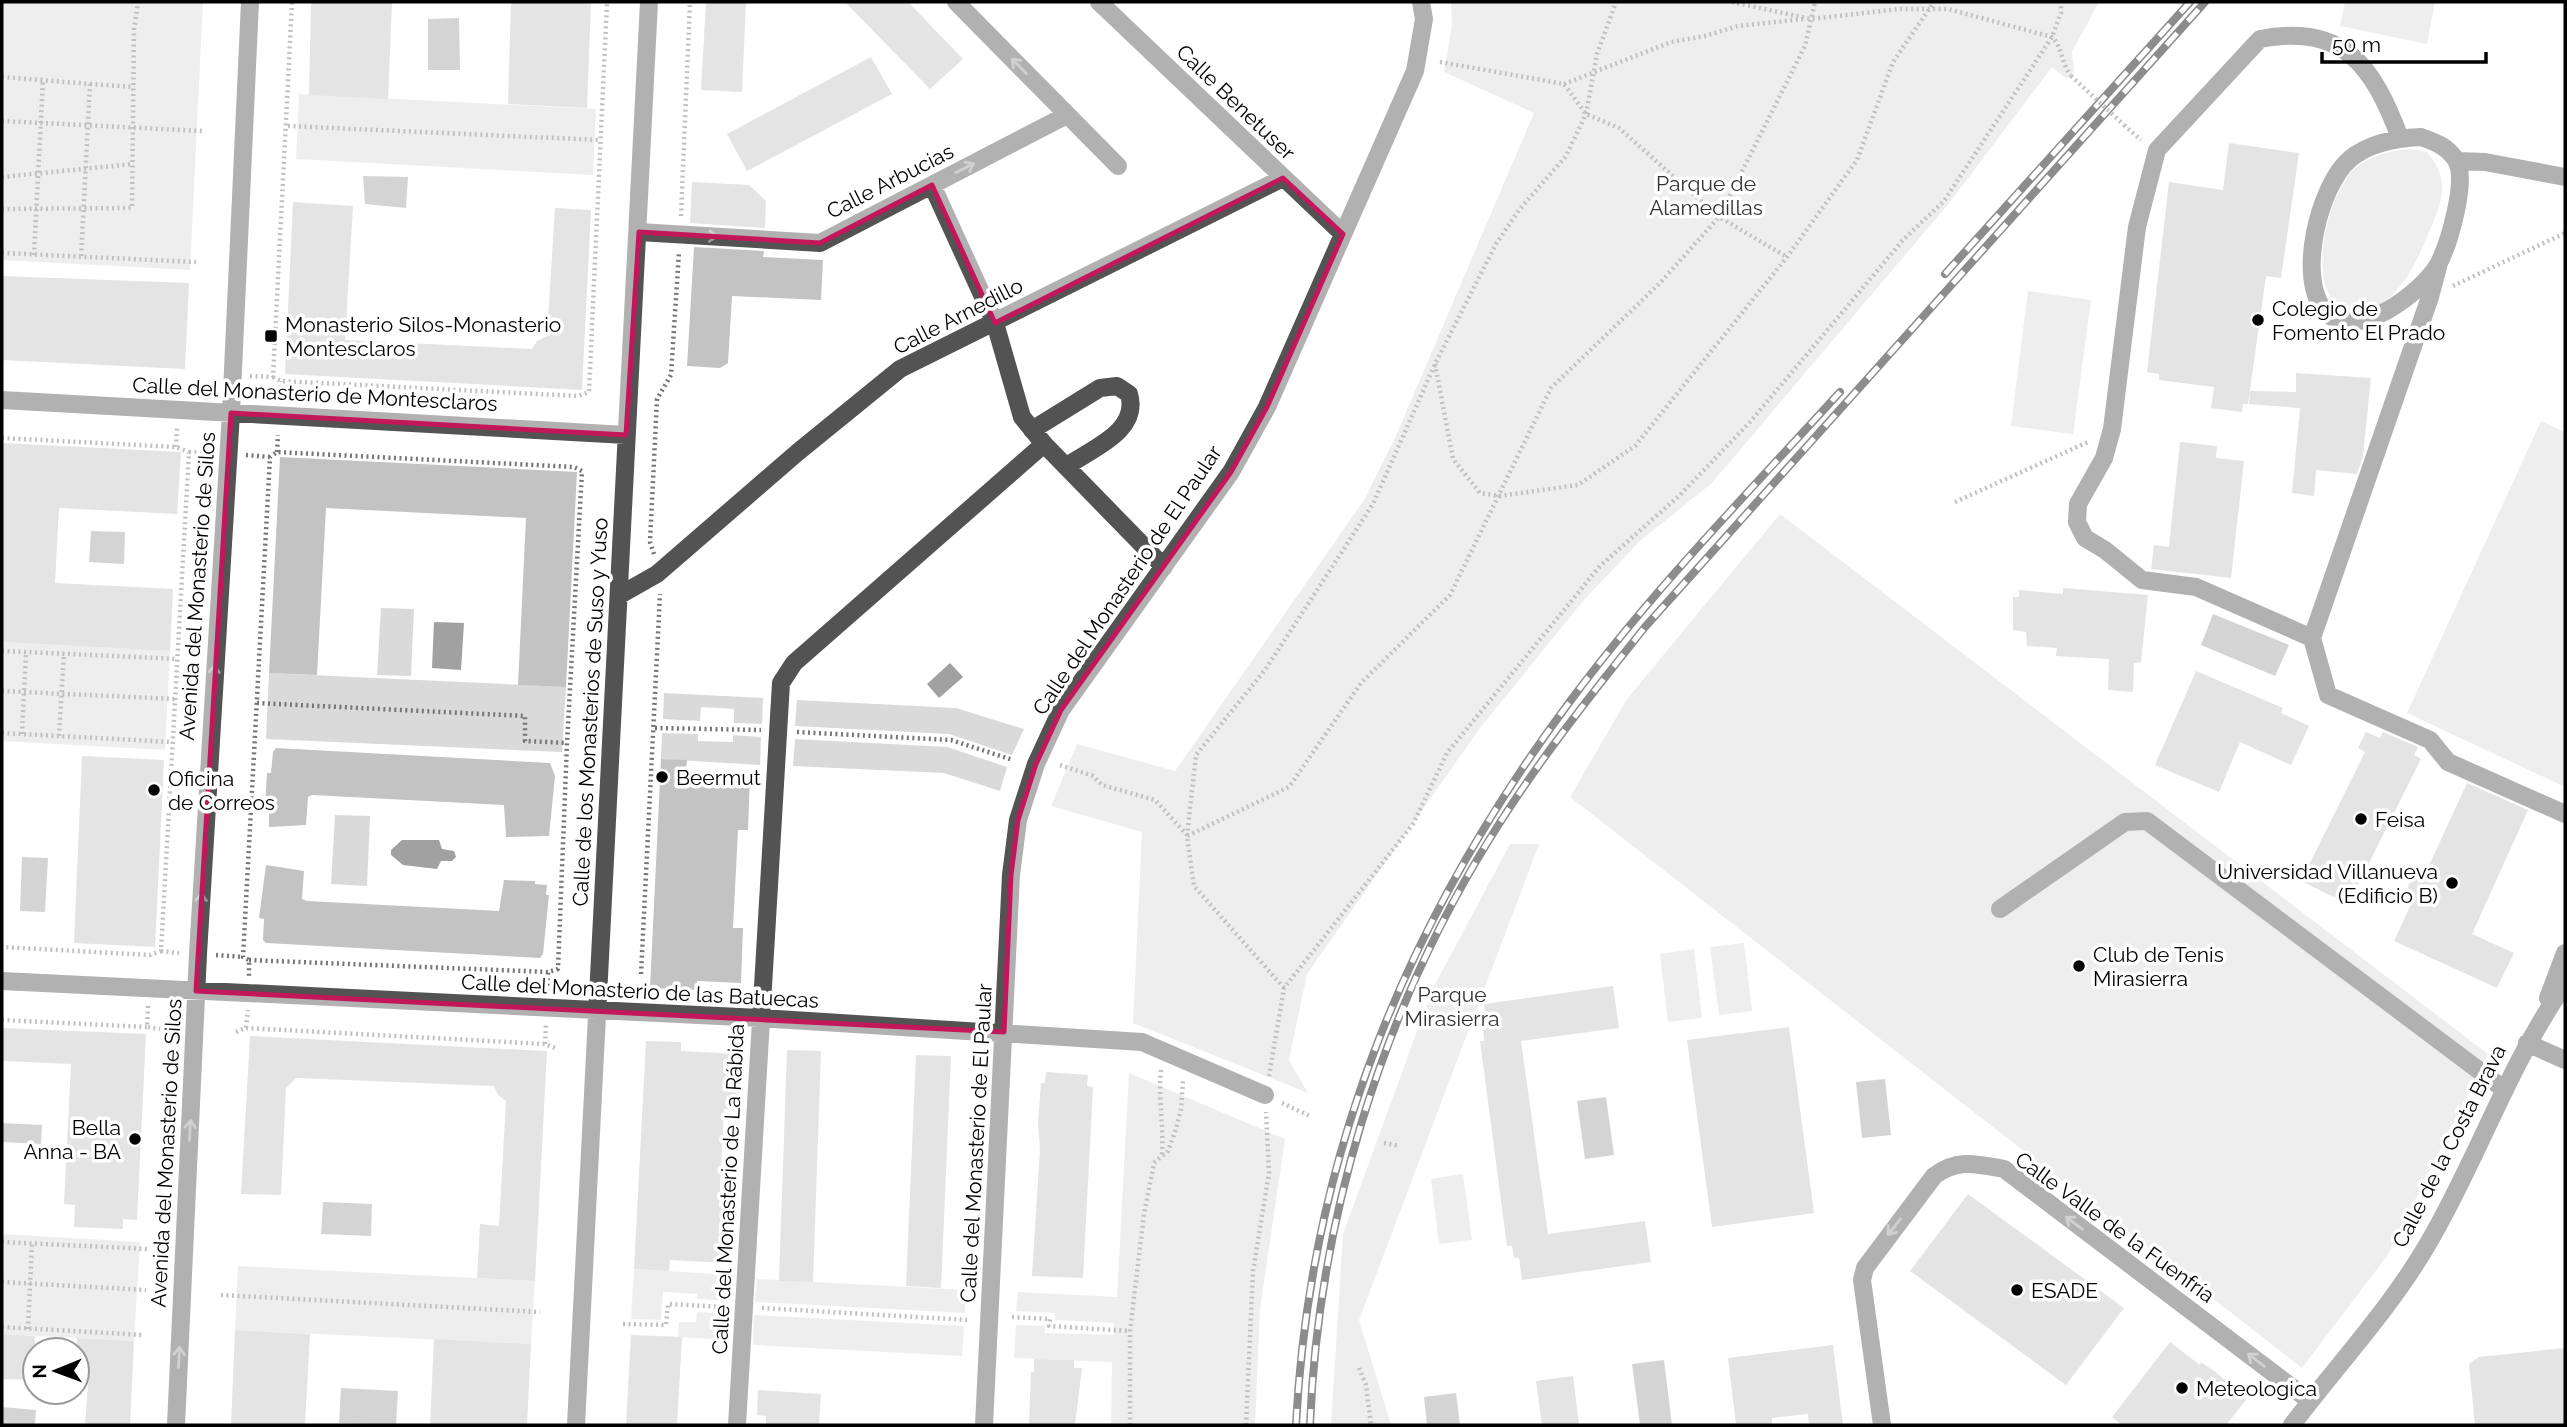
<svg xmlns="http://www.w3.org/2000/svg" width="2567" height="1427" viewBox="0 0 2567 1427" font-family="Raleway,sans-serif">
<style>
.green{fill:#dadada}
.water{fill:#a1a1a1}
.building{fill:#c3c3c3}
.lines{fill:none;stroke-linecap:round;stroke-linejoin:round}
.path{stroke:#757575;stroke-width:4.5;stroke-dasharray:2 3.5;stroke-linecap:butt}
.minor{stroke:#535353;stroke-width:18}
.rail-casing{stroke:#000;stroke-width:8}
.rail{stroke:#fff;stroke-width:5;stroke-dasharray:16;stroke-linecap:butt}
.path-bridge{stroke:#757575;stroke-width:4.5;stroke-dasharray:2 3.5;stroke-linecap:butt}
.oneway{stroke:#989898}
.marked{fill:none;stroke:#c2185b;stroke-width:5;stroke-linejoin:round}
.poi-dot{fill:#000;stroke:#fff;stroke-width:2.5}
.labels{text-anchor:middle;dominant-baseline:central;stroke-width:7;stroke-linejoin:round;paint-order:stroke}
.street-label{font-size:21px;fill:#000;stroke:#fff}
.park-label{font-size:21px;fill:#313131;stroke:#fff}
.poi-label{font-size:21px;fill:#000;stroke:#fff;text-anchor:start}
</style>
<rect width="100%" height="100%" fill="#fff"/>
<!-- green -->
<path class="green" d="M2 2H203L190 270 2 260Z
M1451 2H2099L2072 52 2074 71 2067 79 2052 67 1950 202 1712 483 1640 541 1584 600 1480 728 1307 974 1289 1060 1308 1093 1133 1023 1142 832 1051 806 1077 744 1175 771 1364 500 1395 438 1534 113 1444 72 1452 25Z
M2345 2H2435L2427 44 2340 26Z
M299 94 596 109 593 175 296 159Z
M2411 149 2427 152C2435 162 2442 172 2442 185 2443 202 2435 217 2429 232 2417 262 2396 310 2356 312 2350 312 2341 307 2336 305 2332 298 2326 289 2324 281 2318 249 2329 203 2348 176 2361 158 2390 150 2411 149Z
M2028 291 2091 300 2073 434 2011 426Z
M2541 421 2565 432V787L2407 713Z
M1780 514 2488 1054 2387 1256 2302 1368 1570 797 1627 699Z
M381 608 414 609 411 676 377 675Z
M2 642 170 651 165 750 2 741Z
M269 673 566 687 562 752 266 739Z
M664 693 763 698 762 724 734 723V709L701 707 700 721 663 719Z
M797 700 956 708 1024 729 1012 755 949 734 795 726Z
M662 733 698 734V741L733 742V735L761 737 760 765 661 759Z
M795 739 947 747 1007 767 1000 791 944 773 793 766Z
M335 815 370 816 367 886 331 884Z
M1510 844H1539L1359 1320 1391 1425H1331L1343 1234 1432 990Z
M1744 943 1752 1011 1719 1015 1710 947Z
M1694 949 1702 1018 1668 1022 1660 954Z
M1129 1073 1285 1139 1260 1309 1255 1425H1111L1112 1362 1014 1358 1016 1325 1045 1326V1333L1114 1335V1323L1055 1320V1313L1016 1311 1018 1292 1117 1297Z
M1463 1174 1472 1240 1439 1244 1431 1179Z
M2 1234 140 1242 134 1341 2 1334Z
M238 1266 535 1281 531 1344 235 1330Z
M634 1269 733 1275 732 1301 697 1299V1294L663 1292 661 1320 631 1319Z
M757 1279 966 1290 965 1313 755 1302Z
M697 1312 731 1314 730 1340 678 1337 679 1322H696Z
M754 1315 964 1326 962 1356 753 1345Z"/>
<!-- water -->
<path class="water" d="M459 18 460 70H428V19Z
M363 176 408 177 406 208 365 204Z
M91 531 125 532 124 564 89 562Z
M2213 614 2289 645 2275 676 2201 645Z
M434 622 464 623 461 670 432 668Z
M950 663 963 677 939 698 927 684Z
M402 840H439L442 849 454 851 456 857 452 861H441L437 869 403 865 391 855V850Z
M22 857 48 858 45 912 20 911Z
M1885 1079 1891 1135 1862 1138 1856 1082Z
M1606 1097 1614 1155 1585 1159 1577 1101Z
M2 1123 42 1125 41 1144 2 1142Z
M323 1202 372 1204 371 1236 321 1234Z
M1664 1360 1672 1425H1640L1632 1364Z
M341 1388 398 1391 396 1425 339 1423Z
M1456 1393 1460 1425H1427L1424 1397Z
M2 1407 36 1410 35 1425H2Z"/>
<!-- building -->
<path class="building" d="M311 2H392L388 99 309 95Z
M511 2H591L587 108 508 104Z
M706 2H746L742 92 701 90Z
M845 2H908L963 59 930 89Z
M871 57 892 94 747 171 727 134Z
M2229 143 2299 153 2281 278 2266 276 2248 404H2243L2242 412 2211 408 2214 387 2159 380V374L2147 372 2169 182 2223 190Z
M692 182 749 185 766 201 765 228 690 223Z
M293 202 353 206 345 340 532 349 537 341 547 336 555 208 591 210 582 390 285 374Z
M694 247 764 251 763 257 823 260 821 300 732 296 728 363 720 368 687 366Z
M2 276 189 283 185 369 2 360Z
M2296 373 2371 378 2363 456 2357 474 2316 470 2314 496 2292 493 2300 408 2249 404 2250 391 2296 392Z
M2180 442 2217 446 2216 458 2244 461 2231 578 2151 569 2154 545 2169 547Z
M2 443 181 452 177 514 59 508 55 583 173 589 170 651 2 642Z
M280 457 577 472 566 687 518 685 526 518 326 508 317 675 269 673Z
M2063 588 2148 595 2141 662 2134 663 2133 692 2108 690 2109 659 2056 656 2057 648 2027 646 2026 632 2013 630V597H2019V590L2063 594Z
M2196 671 2283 708 2281 713 2309 726 2291 765 2240 742 2219 792 2155 765Z
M2366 732 2380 738 2383 732 2418 747 2414 755 2421 759 2358 885 2354 883 2344 902 2301 881 2365 752 2358 748Z
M276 748 550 763 555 776 549 836 506 837 504 805 312 795 308 797 306 825 269 827V808L265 807 267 773H271L273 752Z
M82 756 164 760 155 947 74 943Z
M661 759 687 760 686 772 750 775 748 830H738L733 928H743L741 983 697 981V990L650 988Z
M2467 783 2528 810 2472 934 2514 953 2497 988 2394 941 2413 900 2404 896 2417 866 2427 870Z
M266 865 304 871 302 899 307 901 499 911 504 880 535 881V884L547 885 546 895H549L543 954 540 958 266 943 263 940 264 919 259 918Z
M1613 986 1619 1028 1521 1041 1548 1234 1645 1221 1651 1262 1522 1280 1519 1258H1514L1512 1246H1507L1480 1041H1484L1483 1027 1487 1026 1484 1004Z
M1789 1027 1814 1213 1712 1227 1687 1040Z
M2 1028 146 1034 137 1220 123 1219V1229L74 1227 75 1205 64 1204 71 1064 2 1061Z
M250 1036 547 1051 535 1281 477 1278 480 1224 499 1226 506 1101 498 1095 494 1086 296 1078 286 1088 281 1195 241 1194Z
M646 1041 681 1042V1051L737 1054 735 1110 724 1109 719 1207H729L726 1263 670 1260 669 1271 634 1269Z
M787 1050 821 1051 813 1282 779 1281Z
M916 1055 951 1056 941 1288 906 1286Z
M1046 1072 1088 1075 1087 1086 1093 1087 1083 1278 1032 1276 1040 1149 1038 1123 1041 1083H1045Z
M1968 1194 2124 1308 2066 1385 1910 1271Z
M235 1330 310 1334 305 1425H231Z
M2 1334 35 1336V1380L2 1379Z
M631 1335 682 1337 677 1425H626Z
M77 1338 134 1341 130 1425H85L88 1383 77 1382Z
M434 1339 531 1344 527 1425H430Z
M2170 1342 2200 1365 2201 1362 2217 1373 2246 1400 2226 1425H2122L2112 1417Z
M1833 1345 1843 1425H1809L1808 1414 1772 1418V1425H1736L1728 1358Z
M2565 1348V1425H2475L2469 1364 2479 1357Z
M1034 1359 1074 1360V1368H1082L1075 1425H1029L1031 1372H1034Z
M1573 1376 1579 1425H1542L1536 1381Z
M758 1390 821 1394 819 1425H766V1416L757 1415Z"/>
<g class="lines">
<!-- path -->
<path class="path" d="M1732 2 1811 19 1900 9H1948L2052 37C2062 46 2061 63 2071 76
M1440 62 1564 84 1586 114 1619 128 1719 217 1787 257
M2 77 90 84 81 258
M90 84 134 87
M1564 84 1671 42 1705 36 1738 26 1804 19
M2 121 202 131
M2124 125 2141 140
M288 126 599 140
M2 177 133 164
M2 209 132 208 134 30 138 2
M681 216 690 2
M2 253 196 262
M34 255 43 80
M2453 286 2565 233
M1435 364 1453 459 1480 493 1499 496 1578 485 1635 446 1787 257 1857 160 1893 62 1934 2
M250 376 273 377 292 2
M273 377 281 381 578 396 589 392 607 2
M280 398 281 381
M2 438 176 447 189 452 161 951 150 955 2 947
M176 447 177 427
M189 452 209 453
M277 452 278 435
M246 455 270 457
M1955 502 2088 442
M654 554 650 542 657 399 671 375 679 252
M2 651 177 659
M2 691 175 699
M257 703 525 716V741L567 743
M655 728 761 730
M797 732 951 740 1013 760
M2 733 172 742
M22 734 26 652
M59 736 64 653
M1060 765 1093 776 1102 785 1155 800 1187 835
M1187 836 1196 755 1265 670 1373 504 1435 364 1496 244 1519 210 1566 156 1586 114 1597 54 1616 2
M161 951 179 953
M216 955 243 957
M249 960 548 972 558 969 567 743 582 471 574 467 277 452 270 457 243 957 249 960V977
M641 974 660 594
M1284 988 1194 886 1187 836 1289 787 1361 683 1450 595 1551 388 1660 283 1719 217 1805 46 1815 2
M547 991 548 972
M148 1006 147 1027 160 1029
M2 1020 147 1027
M246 1028 545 1044 555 1048
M236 1032 246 1028 248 1010
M545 1044 546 1024
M1161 1070C1158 1100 1164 1126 1162 1155
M1269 1076 1284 988 1413 824 1447 753 1600 566 1680 495 1750 422 1903 240 1944 201 2052 37 2061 13V2
M1282 1103 1310 1116
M1384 1143 1400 1146
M2 1242 147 1249
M2 1282 146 1290
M221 1295 540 1312
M762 1308 967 1320
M1012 1317 1050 1319 1049 1326 1130 1331
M623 1324 666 1325 668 1304 725 1307
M2 1327 143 1335
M28 1329 32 1244
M1359 1368 1366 1385 1371 1425
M1130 1425V1331L1144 1214 1154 1163 1168 1151 1176 1129 1181 1109 1183 1080
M1246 1425 1253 1271 1269 1173 1266 1112"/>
<!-- minor -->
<path class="minor" d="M956 2 1118 166
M1099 2 1343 234
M2421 137C2435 142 2447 146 2456 160 2468 180 2449 243 2439 263 2423 292 2354 345 2325 311 2296 279 2319 185 2350 159 2369 143 2398 138 2421 137Z
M2457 161 2485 162 2565 177
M932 185 995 323 1022 417 1044 444 1164 567
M639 232 820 243 1067 115
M2439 263 2430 297 2312 638 2328 695 2430 740 2448 762 2565 814
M2 400 626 435
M1032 430 1100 388 1117 386 1129 394C1140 431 1093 448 1067 466
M620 595 657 574 798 452 900 369 1283 178
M2312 638 2196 587 2142 580 2105 550 2085 538 2077 522 2078 504 2104 458 2112 429 2137 227 2157 150 2260 39C2344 23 2373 66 2400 138
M2000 909 2125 822 2147 821 2505 1090
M2 981 760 1018 1142 1042 1265 1095
M2548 998 2565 953
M2527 1043 2565 1060
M176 1425 198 954 231 413 250 2
M576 1425 649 2
M737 1425 781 683 794 663 1044 444
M984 1425 1011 875 1018 820 1036 764 1061 710 1231 472 1267 407 1415 71 1424 19 1421 2
M1882 1425 1862 1280 1865 1268 1934 1176C1957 1158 1977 1164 2004 1169L2310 1401
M2292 1425C2337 1365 2391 1308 2429 1242 2478 1158 2509 1064 2565 984"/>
<defs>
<path id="rail" d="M1945 274 2190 2
M1296 1425C1310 1152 1409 917 1571 700 1652 591 1749 492 1840 392
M1310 1425C1318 1221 1381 1014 1489 840 1535 765 1590 696 1645 627L2205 2"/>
</defs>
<!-- rail casing -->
<use href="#rail" class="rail-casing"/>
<!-- rail -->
<use href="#rail" class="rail"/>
<!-- path-bridge -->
<path class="path-bridge" d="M2071 76 2124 125"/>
</g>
<!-- one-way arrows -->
<defs><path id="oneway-shaft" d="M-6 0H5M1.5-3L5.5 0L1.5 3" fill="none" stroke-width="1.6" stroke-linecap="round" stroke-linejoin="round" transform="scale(1.75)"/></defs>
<g class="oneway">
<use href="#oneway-shaft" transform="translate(1019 66) rotate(-135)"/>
<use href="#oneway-shaft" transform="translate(965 168) rotate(-27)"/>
<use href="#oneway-shaft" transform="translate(707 236) rotate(3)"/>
<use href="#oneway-shaft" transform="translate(214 675) rotate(-87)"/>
<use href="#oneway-shaft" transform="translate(201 903) rotate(-87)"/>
<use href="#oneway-shaft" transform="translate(190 1130) rotate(-87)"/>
<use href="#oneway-shaft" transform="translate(2074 1223) rotate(-143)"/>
<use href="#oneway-shaft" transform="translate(1894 1227) rotate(129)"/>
<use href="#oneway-shaft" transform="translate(179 1357) rotate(-87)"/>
<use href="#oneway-shaft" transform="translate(2256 1360) rotate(-143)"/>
</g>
<!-- marked area -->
<path d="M0 0H2567V1427H0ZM1283 178 1343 234 1267 407 1231 472 1061 710 1036 764 1018 820 1011 875 1004 1032 196 991 231 413 626 435 639 232 820 243 932 185 995 323Z" fill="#fff" fill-opacity=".55" fill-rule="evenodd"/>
<path class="marked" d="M1283 178 1343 234 1267 407 1231 472 1061 710 1036 764 1018 820 1011 875 1004 1032 196 991 231 413 626 435 639 232 820 243 932 185 995 323Z"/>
<!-- markers -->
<g class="poi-dot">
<circle cx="2258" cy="320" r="7"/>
<rect x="264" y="329" width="14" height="14" rx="3.5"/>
<circle cx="662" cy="777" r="7"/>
<circle cx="154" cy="790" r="7"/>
<circle cx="2361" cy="819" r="7"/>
<circle cx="2452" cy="883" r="7"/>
<circle cx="2079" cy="966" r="7"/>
<circle cx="135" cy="1139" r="7"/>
<circle cx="2017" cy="1290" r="7"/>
<circle cx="2182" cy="1388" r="7"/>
</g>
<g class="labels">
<!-- street labels -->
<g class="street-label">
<text transform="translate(1236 102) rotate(44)">Calle Benetuser</text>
<text transform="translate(890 181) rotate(-27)">Calle Arbucias</text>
<text transform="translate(958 316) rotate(-27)">Calle Arnedillo</text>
<text transform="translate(315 394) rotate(3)">Calle del Monasterio de Montesclaros</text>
<text transform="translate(1127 580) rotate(-56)">Calle del Monasterio de El Paular</text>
<text transform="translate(197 586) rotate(-86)">Avenida del Monasterio de Silos</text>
<text transform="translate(590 712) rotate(-87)">Calle de los Monasterios de Suso y Yuso</text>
<text transform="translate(640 991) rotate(3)">Calle del Monasterio de las Batuecas</text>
<text transform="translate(976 1143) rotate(-87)">Calle del Monasterio de El Paular</text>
<text transform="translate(2449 1146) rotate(-63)">Calle de la Costa Brava</text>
<text transform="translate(166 1153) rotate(-87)">Avenida del Monasterio de Silos</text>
<text transform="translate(728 1189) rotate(-87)">Calle del Monasterio de La Rábida</text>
<text transform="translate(2115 1227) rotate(36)">Calle Valle de la Fuenfría</text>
</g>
<!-- park labels -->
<g class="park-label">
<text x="1706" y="183">Parque de<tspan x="1706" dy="24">Alamedillas</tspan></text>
<text x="1452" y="994">Parque<tspan x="1452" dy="24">Mirasierra</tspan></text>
</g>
<!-- poi labels -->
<g class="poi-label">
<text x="2272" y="308">Colegio de<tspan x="2272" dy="24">Fomento El Prado</tspan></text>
<text x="285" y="324">Monasterio Silos-Monasterio<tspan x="285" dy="24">Montesclaros</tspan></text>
<text x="676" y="777">Beermut</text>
<text x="168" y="778">Oficina<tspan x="168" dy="24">de Correos</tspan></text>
<text x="2375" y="819">Feisa</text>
<text x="2438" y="871" text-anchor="end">Universidad Villanueva<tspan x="2438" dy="24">(Edificio B)</tspan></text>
<text x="2093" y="954">Club de Tenis<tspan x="2093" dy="24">Mirasierra</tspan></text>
<text x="121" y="1127" text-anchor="end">Bella<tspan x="121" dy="24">Anna - BA</tspan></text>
<text x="2031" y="1290">ESADE</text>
<text x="2196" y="1388">Meteologica</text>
</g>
</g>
<!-- border -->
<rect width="2567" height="1427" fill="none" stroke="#000000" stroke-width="7"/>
<!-- north arrow -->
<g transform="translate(56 1371) rotate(269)"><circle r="33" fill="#ffffff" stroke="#999999" stroke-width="2"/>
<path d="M0-5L12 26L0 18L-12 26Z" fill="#000000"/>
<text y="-10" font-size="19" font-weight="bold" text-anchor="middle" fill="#000000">N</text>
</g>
<!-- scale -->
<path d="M2322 52v10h164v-10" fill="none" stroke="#000000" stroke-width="3.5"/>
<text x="2332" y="52" font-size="21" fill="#000000" stroke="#ffffff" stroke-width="5" paint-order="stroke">50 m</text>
</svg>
